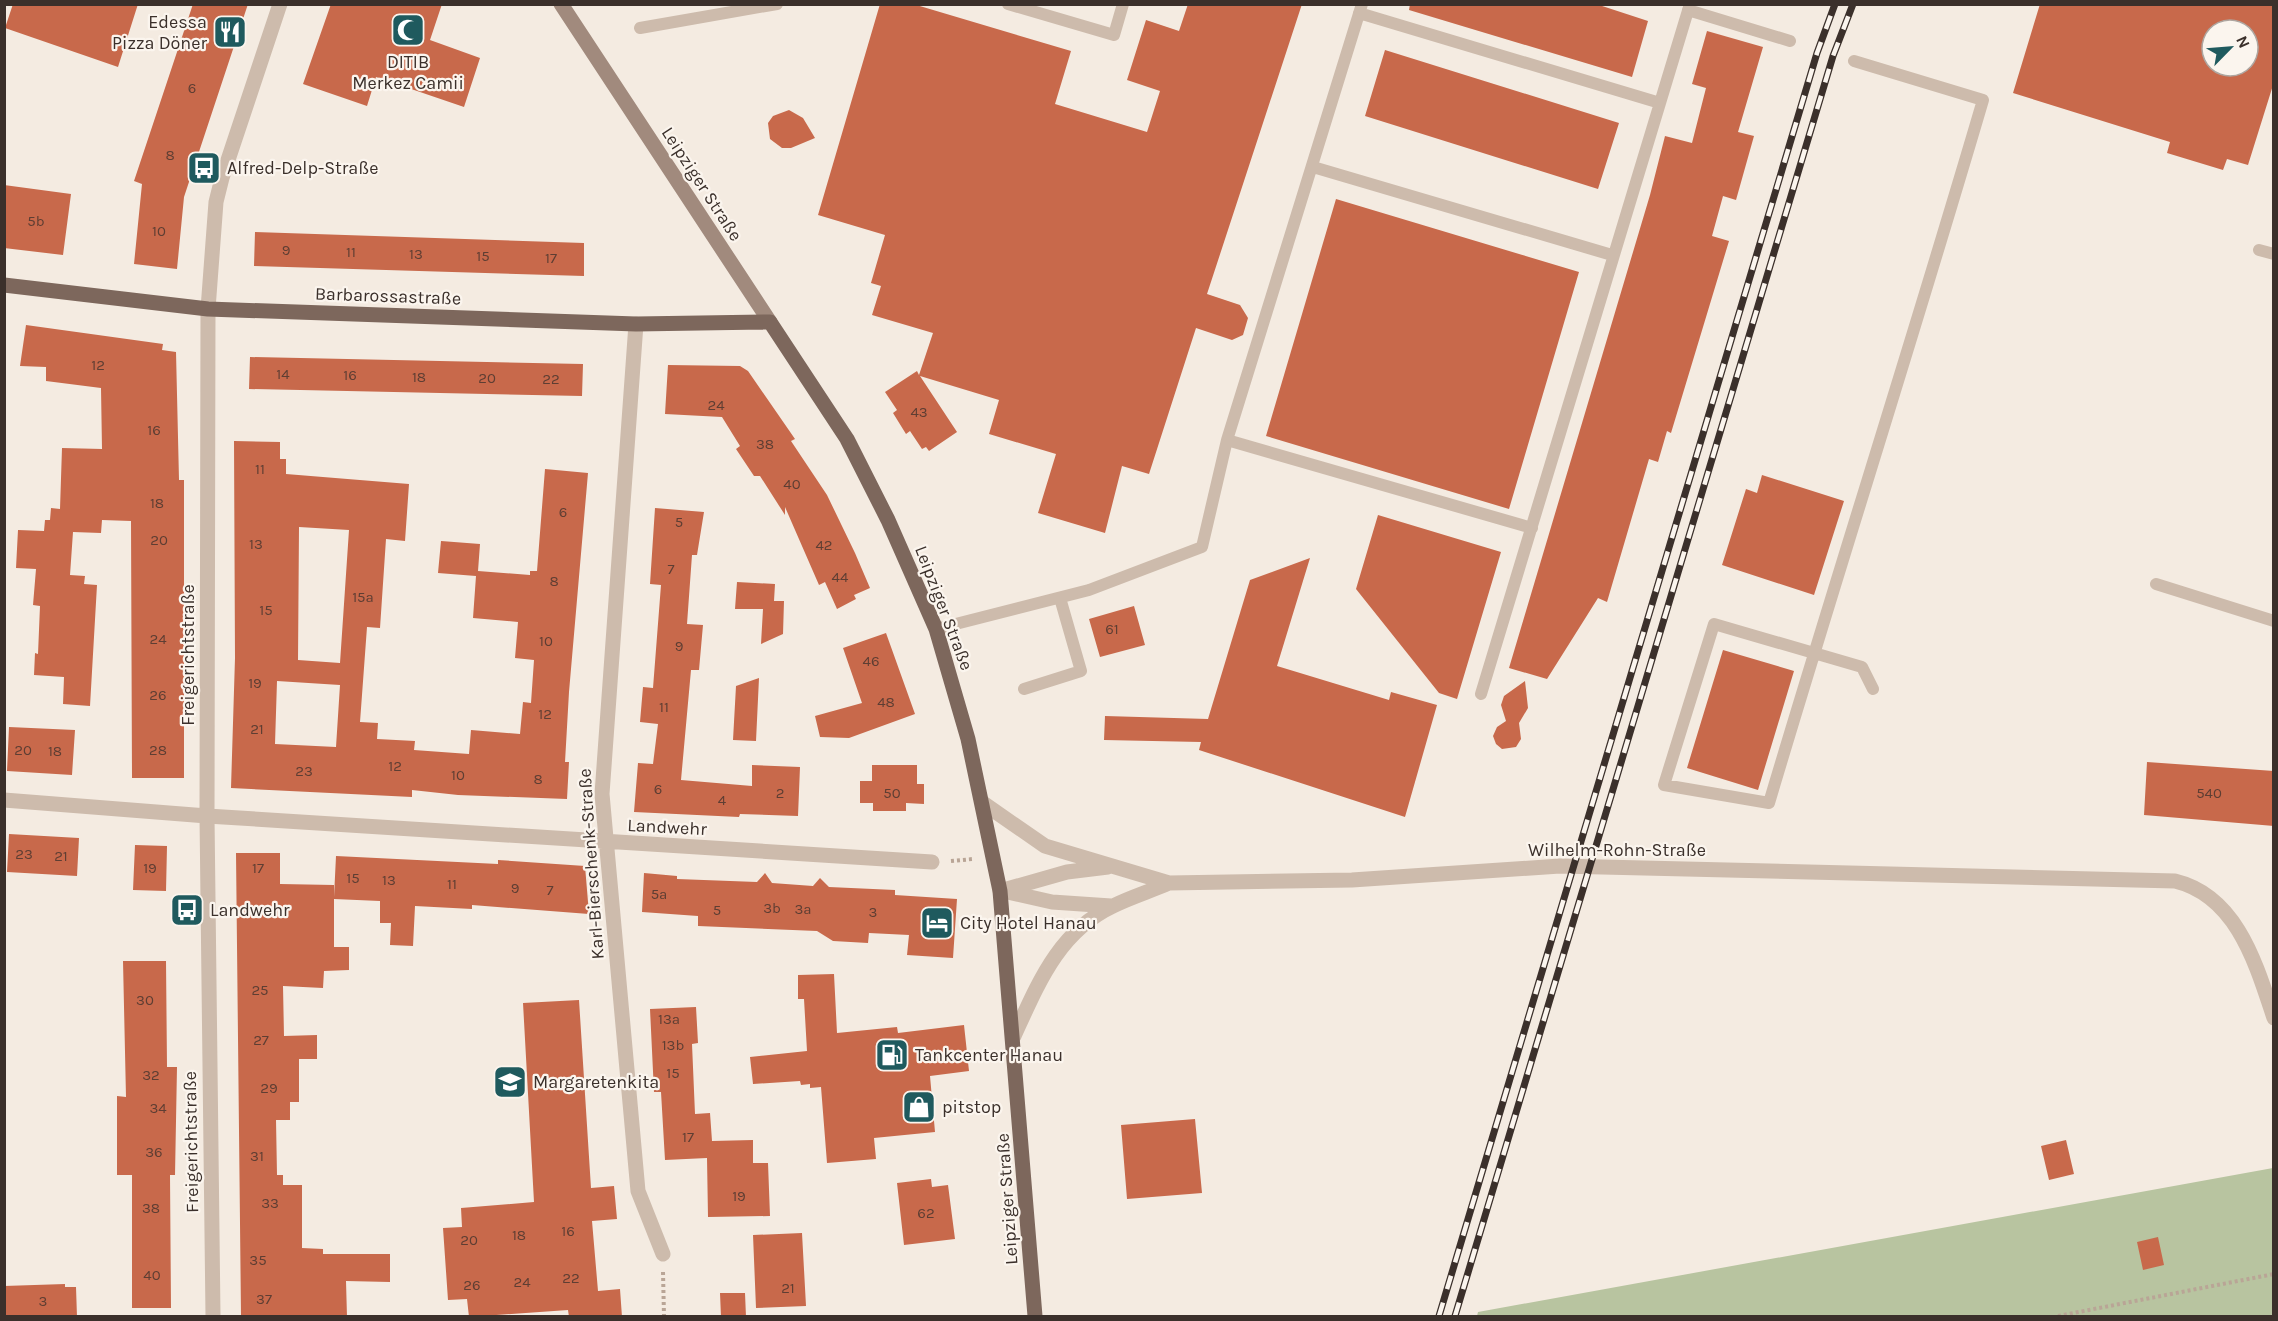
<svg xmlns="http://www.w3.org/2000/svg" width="2278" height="1321" viewBox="0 0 2278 1321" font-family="Karla,sans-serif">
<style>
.green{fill:#b8c4a0}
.building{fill:#c8694b;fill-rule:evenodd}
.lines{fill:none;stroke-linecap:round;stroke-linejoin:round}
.path{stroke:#b9a596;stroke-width:4;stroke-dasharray:3 3;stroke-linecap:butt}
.service{stroke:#cdbbac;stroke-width:12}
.minor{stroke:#cdbbac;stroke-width:15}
.secondary{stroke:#a18a7d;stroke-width:15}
.primary{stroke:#7d675c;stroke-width:15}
.rail-casing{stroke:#3b302b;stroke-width:7}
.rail{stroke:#fbf5ee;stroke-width:4.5;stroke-dasharray:14;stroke-linecap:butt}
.labels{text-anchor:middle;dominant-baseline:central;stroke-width:4.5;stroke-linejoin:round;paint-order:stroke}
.number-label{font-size:15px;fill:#5e3e33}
.poi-label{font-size:18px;fill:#3b302b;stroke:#fbf5ee;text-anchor:start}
.street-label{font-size:18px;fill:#3b302b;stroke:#fbf5ee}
</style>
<rect width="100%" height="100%" fill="#f4ebe1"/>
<!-- green -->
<path class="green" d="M2273 1168V1316H1477L1478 1312Z"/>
<!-- building -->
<path class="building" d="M13 4H138L118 67 5 28Z
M193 4H248L184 197 177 269 134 264 142 184 134 181Z
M331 4H442L430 40 480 58 464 107 376 77 367 106 303 84Z
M880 4H913L1071 51 1055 104 1147 132 1160 91 1127 80 1146 20 1179 31 1188 4H1302L1207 294 1240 305 1248 318 1243 335 1232 340 1196 328 1149 474 1122 466 1105 533 1038 513 1056 454 989 434 999 400 920 376 957 432 929 451 926 447 922 449 910 431 906 434 893 413 897 410 885 392 917 371 919 375 933 333 872 315 881 286 871 283 885 235 818 215Z
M1410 4H1596L1648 21 1632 77 1409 10Z
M2040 4H2274V82L2248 165 2227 159 2223 170 2167 153 2170 142 2013 93ZM2212 30H2248V66H2212Z
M1707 31 1763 47 1738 132 1754 136 1736 200 1723 196 1712 236 1729 241 1671 433 1667 431 1658 462 1649 459 1607 602 1598 598 1547 679 1509 668 1650 195 1665 136 1692 143 1706 88 1692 84Z
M1385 50 1619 123 1598 189 1365 116Z
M789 110 803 118 815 138 791 148H782L770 139 768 123 773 116Z
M4 185 71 194 63 255 4 248Z
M1336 199 1579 272 1509 509 1266 436Z
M255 232 584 243V276L254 266Z
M26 325 163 344 162 350 176 352 179 480H184V778H132L131 521 102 520 101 533 73 532 70 575 85 576 84 584 97 585 90 706 63 704 64 677 34 675 35 653 38 654 40 606 33 605 36 569 16 568 18 530 44 531 45 520H50L51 508 60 509 62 448 102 449 101 388 46 381V367L20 366Z
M250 357 583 364 582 396 249 389Z
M668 365 740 366 748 371 795 439 791 441 827 495 855 553 870 588 854 595 856 599 837 609 825 582 819 585 785 507V515L760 476H754L736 449 740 446 722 417 665 414Z
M234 441 280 442V459H286V474L409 484 405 541 386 539 380 628 367 627 360 722 378 723 377 739 415 741 414 750 469 754 471 730 520 734 523 702 531 703 534 660 515 658 518 622 473 618 476 576 438 573 441 541 480 544 478 571 530 575V571H537L545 469 588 473 569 692 565 762H569L567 799 458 795 412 790V797L231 788 235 658ZM299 527 349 530 340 663 298 660ZM277 681 340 685 336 747 275 744Z
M1762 475 1844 501 1814 595 1722 565 1746 489 1757 493Z
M655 508 704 512 697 555H692L687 624 703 625 699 670H691L681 780 752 786V765L800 767 798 816 740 814 739 817 634 812 638 763 653 764 658 724 640 722 643 687 653 688 661 585 650 584Z
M1378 515 1501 552 1457 699 1439 693 1356 589Z
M1310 558 1277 666 1389 700 1391 692 1437 705 1405 817 1199 750 1201 742 1104 740 1105 716 1208 719 1250 580Z
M737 582 775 584 774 601H784L783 634 761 644 763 609H735Z
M1134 606 1145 645 1100 657 1089 619Z
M886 633 915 714 849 738 820 737 815 716 862 703 843 648Z
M1723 650 1794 671 1758 790 1687 768Z
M759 678 756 741 733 740 736 686Z
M1525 681 1528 708 1519 723 1521 739 1516 747 1502 749 1496 744 1493 736 1497 727 1506 721 1501 705 1504 696Z
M9 727 75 730 72 775 7 771Z
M2147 762 2274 771V826L2144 815Z
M872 765H917V784H924V804L906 803V811H873V803H860V781H872Z
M9 834 79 838 77 876 7 872Z
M135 845 167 846 166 891 133 890Z
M236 853H280V884L334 885V897L336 856 498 864V860L585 866 589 914 472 905V909L415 906 413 946 390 945 391 923H380V901L334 899V947H349V970L324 971 323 988 283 986 284 1036 317 1035V1059H299V1102H290V1120H276L277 1175H283V1185H302V1248L323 1249V1254H390V1282L346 1281 347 1317 241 1315Z
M644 873 677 876V879L757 882 765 873 772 883 813 886 820 878 829 887 895 890V895L957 899 953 958 907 955 909 935 869 933 868 943 833 941 817 931 698 926V916L642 912Z
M123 961H166L167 1067H177L175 1175H170L171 1308H132V1175H117V1096L126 1097Z
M834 974 837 1033 897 1027 898 1033 964 1025 969 1071 930 1076 935 1132 874 1138 876 1159 827 1163 821 1087 810 1088V1084L801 1085 800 1081 753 1084 750 1057 807 1051 804 999H798V975Z
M579 1000 591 1188 614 1186 617 1219 592 1221 598 1291 620 1289 622 1317H569L568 1310 469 1317 467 1299 448 1300 443 1228 462 1227 461 1208 534 1202 523 1003Z
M696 1007 698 1043 692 1044 695 1114 710 1113 712 1141 753 1140V1163H768L770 1216 708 1217 707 1158 665 1160 661 1092H654L650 1009Z
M1195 1119 1202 1193 1127 1199 1121 1125Z
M2066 1140 2074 1174 2049 1180 2041 1146Z
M931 1179 932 1187 948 1185 955 1239 904 1245 897 1183Z
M802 1233 806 1306 756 1308 753 1235Z
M2158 1237 2164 1265 2143 1270 2137 1242Z
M65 1284V1287H76L77 1317H4V1286Z
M720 1293H745L746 1317H721Z"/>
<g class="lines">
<!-- path -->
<path class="path" d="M951 861 973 859
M663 1272 664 1316
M2058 1316 2274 1274"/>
<!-- service -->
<path class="service" d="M1008 4 1114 35 1123 4
M1362 4 1227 440 1532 528
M1688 10 1790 41
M1359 13 1660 103
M640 28 777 4
M1854 61 1983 100C1914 335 1839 568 1769 803L1664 785 1714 624 1862 667 1873 689
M1313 167 1612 255
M2259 250 2274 254
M2156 584 2274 621
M936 629 1089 590 1202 547 1227 440
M1024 689 1081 671 1060 598
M1481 694 1690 4"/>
<!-- minor -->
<path class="minor" d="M636 324 602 794 638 1191 663 1254
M4 800 207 816 932 862
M983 803 1045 846 1169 883 1352 880 1560 866 2175 881C2237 896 2256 964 2274 1018
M1000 891 1067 872 1108 867
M1003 891 1052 902 1111 906
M1014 1036C1038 984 1058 932 1113 906 1131 897 1151 891 1169 883
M213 1316 207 816 208 309 216 202 222 178 280 4"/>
<!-- secondary -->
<path class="secondary" d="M561 4 770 322"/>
<!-- primary -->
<path class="primary" d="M4 285 208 309 636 324 770 322 847 439 888 520 936 629 968 739 1000 891 1035 1316"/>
<defs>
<path id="rail" d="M1439 1316 1817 53 1835 4
M1455 1316 1833 56 1853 4"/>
</defs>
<!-- rail casing -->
<use href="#rail" class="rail-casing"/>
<!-- rail -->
<use href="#rail" class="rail"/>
</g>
<!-- icons -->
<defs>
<symbol id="mosque-square" viewBox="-11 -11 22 22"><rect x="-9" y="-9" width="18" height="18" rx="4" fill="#1f5a5e" stroke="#fbf5ee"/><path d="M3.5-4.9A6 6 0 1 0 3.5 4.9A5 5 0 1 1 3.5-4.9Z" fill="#fff"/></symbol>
<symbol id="restaurant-square" viewBox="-11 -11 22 22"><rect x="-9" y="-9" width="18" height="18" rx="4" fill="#1f5a5e" stroke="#fbf5ee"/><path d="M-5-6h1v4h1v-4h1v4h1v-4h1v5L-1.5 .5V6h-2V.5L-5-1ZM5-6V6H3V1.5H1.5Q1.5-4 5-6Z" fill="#fff"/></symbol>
<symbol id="bus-square" viewBox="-11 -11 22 22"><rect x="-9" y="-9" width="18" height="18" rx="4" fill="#1f5a5e" stroke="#fbf5ee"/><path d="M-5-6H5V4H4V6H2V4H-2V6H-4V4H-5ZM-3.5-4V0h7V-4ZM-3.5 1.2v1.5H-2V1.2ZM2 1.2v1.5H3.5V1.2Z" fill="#fff"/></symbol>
<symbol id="hotel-square" viewBox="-11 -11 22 22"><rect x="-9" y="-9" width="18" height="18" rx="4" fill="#1f5a5e" stroke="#fbf5ee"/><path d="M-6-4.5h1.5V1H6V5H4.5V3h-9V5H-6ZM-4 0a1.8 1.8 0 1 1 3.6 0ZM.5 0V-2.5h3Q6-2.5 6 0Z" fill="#fff"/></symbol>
<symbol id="fuel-square" viewBox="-11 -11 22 22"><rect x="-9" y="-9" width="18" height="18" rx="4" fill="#1f5a5e" stroke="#fbf5ee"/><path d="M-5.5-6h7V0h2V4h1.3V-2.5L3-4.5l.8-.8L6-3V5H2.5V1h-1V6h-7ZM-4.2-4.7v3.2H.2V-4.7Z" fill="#fff"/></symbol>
<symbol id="school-square" viewBox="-11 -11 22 22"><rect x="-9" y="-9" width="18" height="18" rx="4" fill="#1f5a5e" stroke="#fbf5ee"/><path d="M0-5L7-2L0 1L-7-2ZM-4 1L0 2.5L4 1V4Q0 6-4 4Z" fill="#fff"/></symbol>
<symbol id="shop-square" viewBox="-11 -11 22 22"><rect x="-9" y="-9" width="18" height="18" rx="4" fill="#1f5a5e" stroke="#fbf5ee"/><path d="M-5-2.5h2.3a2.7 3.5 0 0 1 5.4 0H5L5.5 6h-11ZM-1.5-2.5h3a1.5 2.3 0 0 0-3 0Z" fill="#fff"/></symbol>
</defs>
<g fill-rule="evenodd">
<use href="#mosque-square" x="389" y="11" width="38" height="38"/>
<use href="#restaurant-square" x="211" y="13" width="38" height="38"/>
<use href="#bus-square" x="185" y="149" width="38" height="38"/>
<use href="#bus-square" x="168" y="891" width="38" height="38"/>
<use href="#hotel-square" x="918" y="904" width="38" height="38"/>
<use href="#fuel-square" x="873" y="1036" width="38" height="38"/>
<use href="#school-square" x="491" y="1063" width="38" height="38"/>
<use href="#shop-square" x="900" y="1088" width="38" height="38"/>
</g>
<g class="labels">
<!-- number labels -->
<g class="number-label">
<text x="192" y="88">6</text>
<text x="170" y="155">8</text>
<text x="36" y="221">5b</text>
<text x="159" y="231">10</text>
<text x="286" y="250">9</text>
<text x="351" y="252">11</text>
<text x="416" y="254">13</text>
<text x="483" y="256">15</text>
<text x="551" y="258">17</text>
<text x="98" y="365">12</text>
<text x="283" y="374">14</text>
<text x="350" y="375">16</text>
<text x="419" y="377">18</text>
<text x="487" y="378">20</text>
<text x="551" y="379">22</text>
<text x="716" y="405">24</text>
<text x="919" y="412">43</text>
<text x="154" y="430">16</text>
<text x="765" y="444">38</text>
<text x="260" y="469">11</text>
<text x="792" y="484">40</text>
<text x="157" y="503">18</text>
<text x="563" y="512">6</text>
<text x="679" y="522">5</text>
<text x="159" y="540">20</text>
<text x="256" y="544">13</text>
<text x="824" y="545">42</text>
<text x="671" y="569">7</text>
<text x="840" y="577">44</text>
<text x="554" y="581">8</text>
<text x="363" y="597">15a</text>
<text x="266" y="610">15</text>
<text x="1112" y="629">61</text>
<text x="158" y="639">24</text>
<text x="546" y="641">10</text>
<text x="679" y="646">9</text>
<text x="871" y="661">46</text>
<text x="255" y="683">19</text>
<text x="158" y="695">26</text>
<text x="886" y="702">48</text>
<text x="664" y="707">11</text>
<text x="545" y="714">12</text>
<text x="257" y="729">21</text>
<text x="23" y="750">20</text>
<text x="158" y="750">28</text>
<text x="55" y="751">18</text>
<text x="395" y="766">12</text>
<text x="304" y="771">23</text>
<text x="458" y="775">10</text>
<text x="538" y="779">8</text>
<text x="658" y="789">6</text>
<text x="780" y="793">2</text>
<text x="892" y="793">50</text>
<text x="2209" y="793">540</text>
<text x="722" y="800">4</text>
<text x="24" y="854">23</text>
<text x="61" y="856">21</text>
<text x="150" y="868">19</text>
<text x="258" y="868">17</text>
<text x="353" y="878">15</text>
<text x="389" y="880">13</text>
<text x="452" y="884">11</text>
<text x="515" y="888">9</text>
<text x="550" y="890">7</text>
<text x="659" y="894">5a</text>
<text x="772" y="908">3b</text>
<text x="803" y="909">3a</text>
<text x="717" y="910">5</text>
<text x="873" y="912">3</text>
<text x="260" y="990">25</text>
<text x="145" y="1000">30</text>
<text x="669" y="1019">13a</text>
<text x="261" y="1040">27</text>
<text x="673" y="1045">13b</text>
<text x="673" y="1073">15</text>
<text x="151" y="1075">32</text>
<text x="269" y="1088">29</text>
<text x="158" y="1108">34</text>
<text x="688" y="1137">17</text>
<text x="154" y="1152">36</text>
<text x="257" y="1156">31</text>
<text x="739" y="1196">19</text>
<text x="270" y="1203">33</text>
<text x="151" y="1208">38</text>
<text x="926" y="1213">62</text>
<text x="568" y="1231">16</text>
<text x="519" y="1235">18</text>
<text x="469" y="1240">20</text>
<text x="258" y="1260">35</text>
<text x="152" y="1275">40</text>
<text x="571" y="1278">22</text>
<text x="522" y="1282">24</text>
<text x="472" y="1285">26</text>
<text x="788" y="1288">21</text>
<text x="264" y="1299">37</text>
<text x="43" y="1301">3</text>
</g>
<!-- poi labels -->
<g class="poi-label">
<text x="207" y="22" text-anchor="end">Edessa<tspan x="207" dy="21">Pizza Döner</tspan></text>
<text x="408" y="62" text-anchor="middle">DITIB<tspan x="408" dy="21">Merkez Camii</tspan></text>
<text x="227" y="168">Alfred-Delp-Straße</text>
<text x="210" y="910">Landwehr</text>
<text x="960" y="923">City Hotel Hanau</text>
<text x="915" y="1055">Tankcenter Hanau</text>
<text x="533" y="1082">Margaretenkita</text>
<text x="942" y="1107">pitstop</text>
</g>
<!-- street labels -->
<g class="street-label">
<text transform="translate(702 184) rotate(57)">Leipziger Straße</text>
<text transform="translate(388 296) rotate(2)">Barbarossastraße</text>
<text transform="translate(944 608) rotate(69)">Leipziger Straße</text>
<text transform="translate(188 655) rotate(-90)">Freigerichtstraße</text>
<text transform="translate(667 827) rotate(3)">Landwehr</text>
<text x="1617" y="850">Wilhelm-Rohn-Straße</text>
<text transform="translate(591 864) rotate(-94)">Karl-Bierschenk-Straße</text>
<text transform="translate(191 1142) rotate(-91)">Freigerichtstraße</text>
<text transform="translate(1007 1199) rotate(-94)">Leipziger Straße</text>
</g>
</g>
<!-- border -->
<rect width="2278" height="1321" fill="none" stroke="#3b302b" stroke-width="12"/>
<!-- north arrow -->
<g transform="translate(2230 48) rotate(65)"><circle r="28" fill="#fbf5ee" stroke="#aea6a0" stroke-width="1.5"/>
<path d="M0-4.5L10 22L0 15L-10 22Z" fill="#1f5a5e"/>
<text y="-9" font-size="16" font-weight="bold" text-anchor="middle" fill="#3b302b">N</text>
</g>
</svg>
